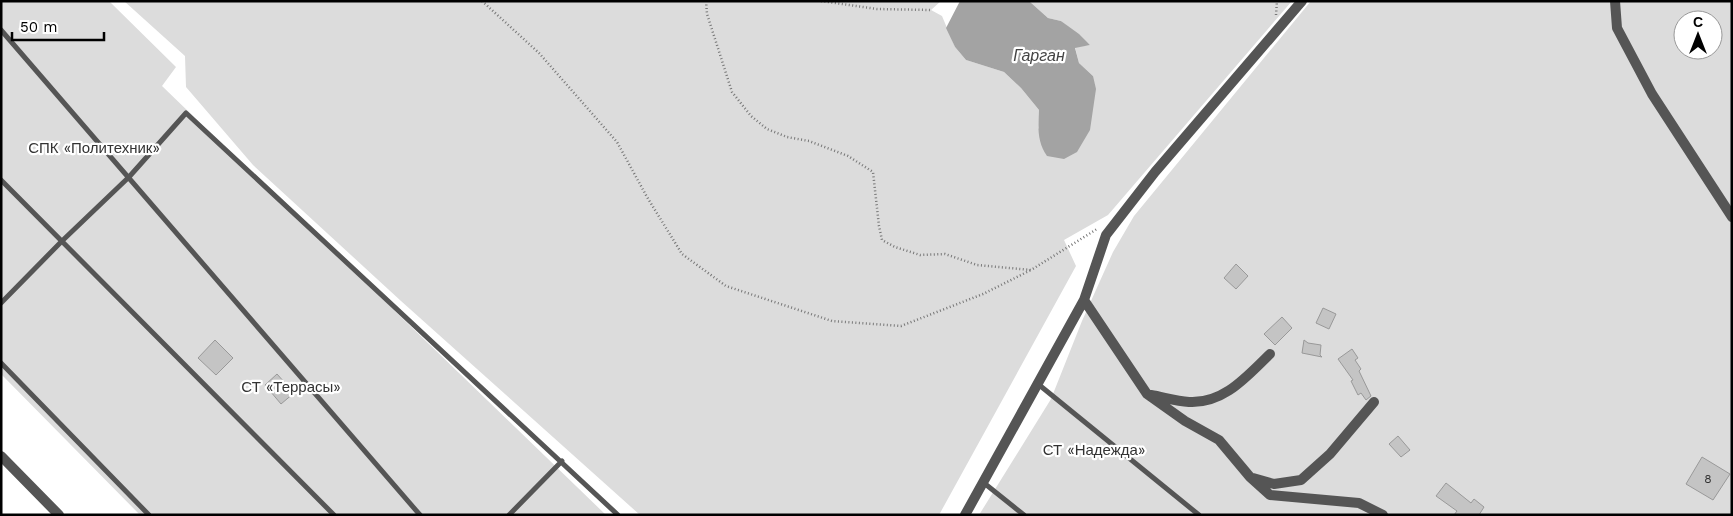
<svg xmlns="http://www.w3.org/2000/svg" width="1733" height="516" viewBox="0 0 1733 516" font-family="'Work Sans',sans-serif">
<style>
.green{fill:#dcdcdc;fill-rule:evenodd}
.water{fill:#a3a3a3}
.building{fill:#c4c4c4;stroke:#999}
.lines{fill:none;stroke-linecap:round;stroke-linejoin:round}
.path{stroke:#777;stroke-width:2.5;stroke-dasharray:1 2.5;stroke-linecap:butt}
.service{stroke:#555;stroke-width:5}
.minor{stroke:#555;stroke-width:10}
.labels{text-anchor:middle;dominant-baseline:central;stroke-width:4.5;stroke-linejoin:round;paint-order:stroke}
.number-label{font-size:12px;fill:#313131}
.park-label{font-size:15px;fill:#333;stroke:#fff}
.water-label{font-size:16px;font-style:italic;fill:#444;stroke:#fff}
</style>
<rect width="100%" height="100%" fill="#fff"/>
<!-- green -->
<path class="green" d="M1 1H109L176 67 162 86 606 515H140L1 374Z
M124 1H941L931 10 942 16 955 47 966 60 1004 72 1021 88 1039 110 1038 129 1093 76 1079 63 1075 47 1090 45 1061 21 1048 18 1029 1H1292L1108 215 1064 240 1076 266 939 515H640L401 301 253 165 186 87 185 56Z
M1311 1H1732V515H979L1051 399 1082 321 1113 252 1134 216ZM1683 20H1713V50H1683Z"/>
<!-- water -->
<path class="water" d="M960 1H1029L1048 18 1061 21 1079 34 1090 45 1075 48 1079 63 1093 76 1096 89 1090 130 1077 152 1064 159 1047 156C1037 142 1038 127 1039 110L1021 88 1004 72 966 60 955 47 946 28Z"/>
<!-- building -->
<path class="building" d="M1236 264 1248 276 1236 289 1224 278Z
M1323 308 1336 314 1329 329 1316 323Z
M1282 317 1292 328 1275 345 1264 334Z
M215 340 233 358 216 375 198 358Z
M1304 340 1308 343 1321 345 1320 355 1322 357 1302 353Z
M1352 349 1358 358 1355 360 1361 369 1359 371 1371 396 1366 400 1361 393 1358 395 1351 381 1353 380 1338 359Z
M277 374 294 393 281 404 265 385Z
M1398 436 1410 450 1401 457 1389 444Z
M1702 457 1730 474 1713 500 1686 484Z
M1446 483 1471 503 1474 499 1484 507 1479 515H1454L1457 511 1436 496Z"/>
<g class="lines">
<!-- path -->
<path class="path" d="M482 1 539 53 617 142 647 197 682 254 726 286 832 321 901 326 983 294 1031 270
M706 1 707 14 732 92 751 116 767 129 787 137 809 141 848 156 873 172 879 226 882 240 895 247 920 255 945 254 977 265 1031 270 1097 229
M821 1 877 9 930 10
M1276 15 1277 1"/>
<!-- service -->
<path class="service" d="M1 30 420 515
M1 180 334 515
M1 303 62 241 129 177 186 113 618 515
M1 363 149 515
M1038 384 1199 515
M984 483 1024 515
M509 515 562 461"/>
<!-- minor -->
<path class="minor" d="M1615 1 1617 28 1652 94 1732 217
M1084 300 1147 394 1185 421 1219 440 1250 477 1270 495 1359 503 1383 515
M1151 395C1163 397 1176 401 1189 402 1224 404 1247 376 1270 354
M1 456 59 515
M1253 478 1274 484 1301 480 1330 454 1374 402
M965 515 1084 300 1106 235 1155 172 1302 1"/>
</g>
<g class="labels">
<!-- number labels -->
<g class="number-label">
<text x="1708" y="479">8</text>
</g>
<!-- park labels -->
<g class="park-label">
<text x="94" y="148">СПК «Политехник»</text>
<text x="291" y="387">СТ «Террасы»</text>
<text x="1094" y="450">СТ «Надежда»</text>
</g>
<!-- water labels -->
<g class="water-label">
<text x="1039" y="55">Гарган</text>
</g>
</g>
<!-- border -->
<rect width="1733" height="516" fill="none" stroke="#000000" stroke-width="5"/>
<!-- north arrow -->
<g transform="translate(1698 35)"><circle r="24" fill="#ffffff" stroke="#999999"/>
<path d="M0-4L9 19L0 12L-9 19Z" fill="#000000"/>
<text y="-8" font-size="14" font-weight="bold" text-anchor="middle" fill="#000000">С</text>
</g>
<!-- scale -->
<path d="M12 32v8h92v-8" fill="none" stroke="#000000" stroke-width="2.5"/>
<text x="20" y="32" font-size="15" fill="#000000" stroke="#ffffff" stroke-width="4" paint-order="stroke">50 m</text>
</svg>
